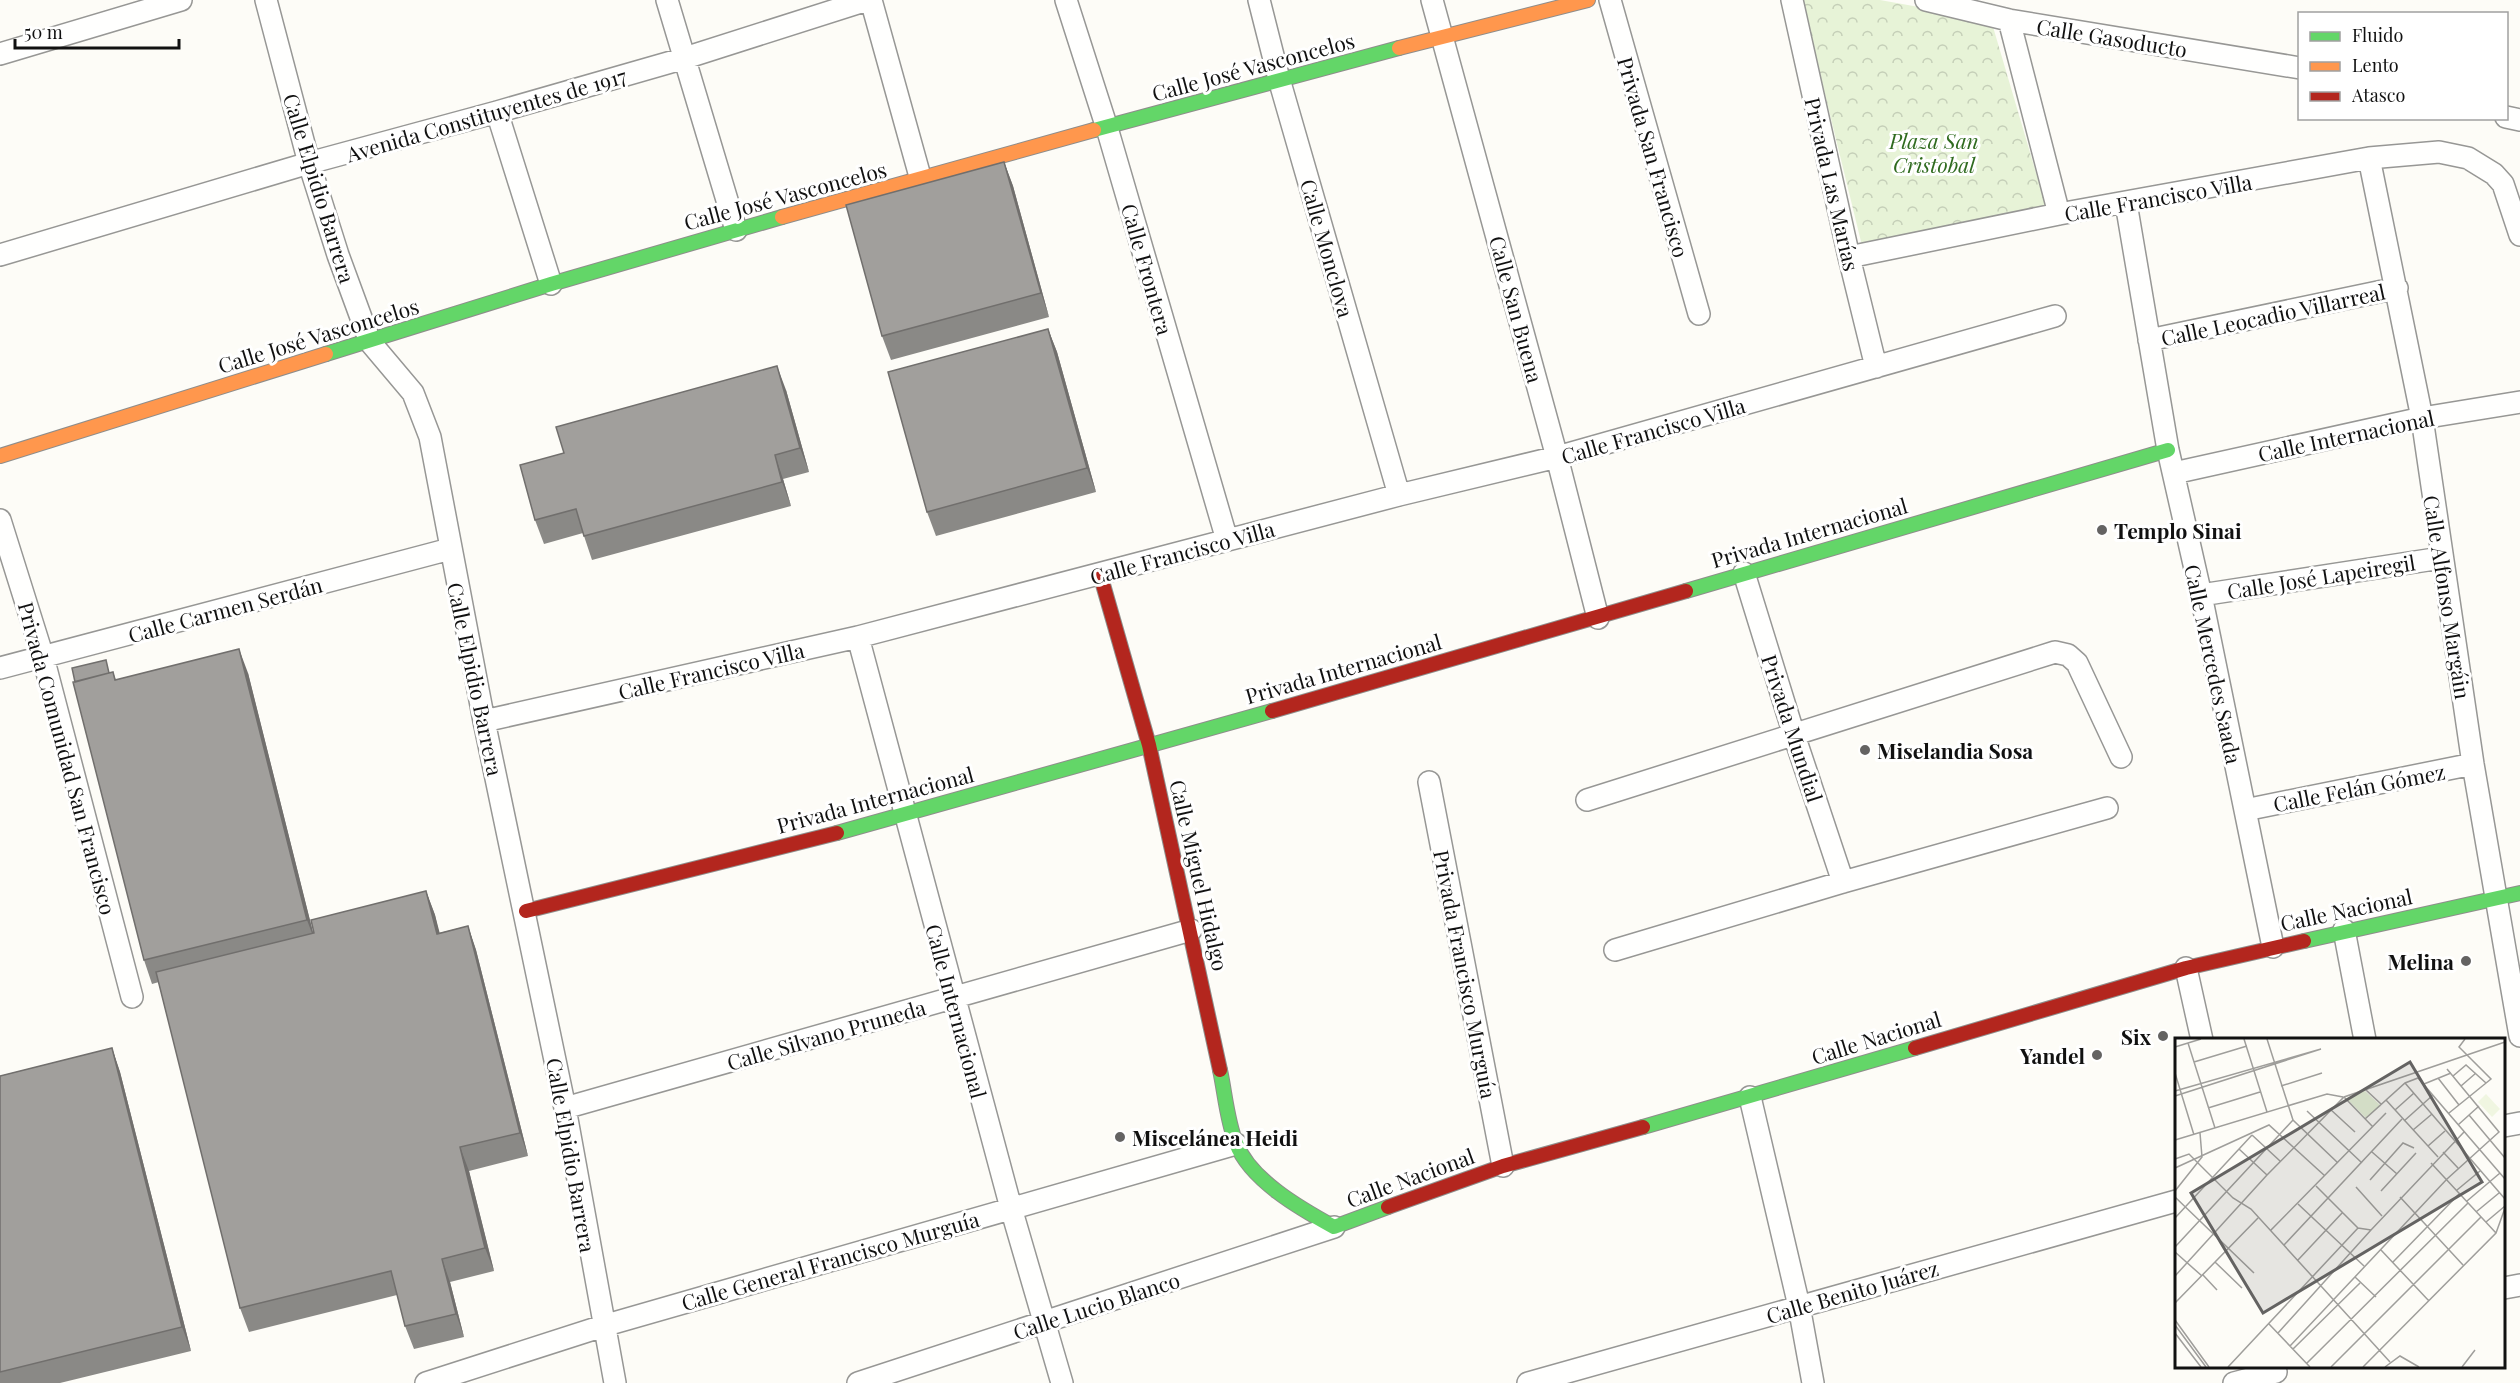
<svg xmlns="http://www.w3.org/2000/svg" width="2520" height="1383" viewBox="0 0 2520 1383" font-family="'Playfair Display',serif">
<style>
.park{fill:url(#park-crowns)}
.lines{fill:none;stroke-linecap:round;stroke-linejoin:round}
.street-casing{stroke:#979795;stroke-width:24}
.fast-casing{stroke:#8e8d8b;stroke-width:16}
.slow-casing{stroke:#8e8d8b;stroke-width:16}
.jam-casing{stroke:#8e8d8b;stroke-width:16}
.street{stroke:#fffffe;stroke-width:21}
.fast{stroke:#63d668;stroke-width:14}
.slow{stroke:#ff974d;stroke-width:14}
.jam{stroke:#b3261e;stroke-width:14}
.wall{fill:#8a8986}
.shaded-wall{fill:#716f6d}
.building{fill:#a19f9c;stroke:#716f6d;stroke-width:1.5}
.poi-dot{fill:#646362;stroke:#fff;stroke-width:2}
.labels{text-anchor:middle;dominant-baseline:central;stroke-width:6;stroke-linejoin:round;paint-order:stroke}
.street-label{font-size:21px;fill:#111;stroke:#fff}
.park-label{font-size:21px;font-style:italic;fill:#2f6b1f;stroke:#fff}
.poi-label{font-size:21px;font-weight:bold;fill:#111;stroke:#fff;text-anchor:start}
.inset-road{fill:none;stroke:#9f9e9b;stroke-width:1.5}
.view{fill:#646362;fill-opacity:0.15;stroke:#646362;stroke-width:3}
.inset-edge{fill:none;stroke:#111;stroke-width:3}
</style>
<defs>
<pattern id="park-crowns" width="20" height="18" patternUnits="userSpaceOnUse" patternTransform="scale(1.5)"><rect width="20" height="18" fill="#e7f3d7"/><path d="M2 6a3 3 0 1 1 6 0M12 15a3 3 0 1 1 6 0" fill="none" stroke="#c5cfb8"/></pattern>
</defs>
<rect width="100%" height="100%" fill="#fdfcf7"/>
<!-- park -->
<path class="park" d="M1802 0H1880L1991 20 2052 227 1865 258Z"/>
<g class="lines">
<defs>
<path id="street" d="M266 0 309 163 338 255 370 342 413 393 430 437 484 721 565 1108 615 1383
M667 0 736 230
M871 0 921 180
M1066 0 1107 128 1227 540
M1259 0 1279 79 1399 495
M1432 0 1557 457 1598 618
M1610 0 1699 314
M1792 0 1849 257 1876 367
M1926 0 2009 20 2300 68
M2009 20 2059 214
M0 54 181 0
M497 112 551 284
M2506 117 2520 120
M2369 158 2422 418 2473 764 2520 1036
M2126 203 2168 450 2201 595 2273 947
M0 255 309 163 497 112 685 58 867 0
M1849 257 2059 214 2369 158 2439 152 2468 158 2494 174 2503 184 2520 235
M2149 340 2397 288
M2174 473 2422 418 2520 402
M0 520 43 657 132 997
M1744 573 1794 735 1843 882
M2201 595 2441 558
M858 637 1011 1208 1062 1383
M0 668 450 549
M484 721 858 637 1399 495 1557 457 2055 316
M1429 782 1503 1166
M1587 800 2055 652 2068 655 2077 663 2121 757
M2245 810 2473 764
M2344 930 2365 1040
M1615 950 1843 882 2107 808
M2186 968 2202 1040
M1750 1097 1799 1306 1813 1383
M565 1108 1191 930
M2504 1126 2520 1123
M2504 1288 2520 1285
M426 1383 603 1326 1236 1144
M858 1383 1334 1227
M1528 1383 2176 1201
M2234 1383 2276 1372"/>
<path id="fast" d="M1094 130 1399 48
M326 354 551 284 782 217
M1686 591 2168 450
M837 833 1272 711
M2304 941 2520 893
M1220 1070C1225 1093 1227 1121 1236 1143 1250 1180 1301 1209 1334 1227L1388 1207
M1643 1127 1915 1048"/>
<path id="slow" d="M1399 48 1588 0
M782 217 1094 130
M0 456 326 354"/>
<path id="jam" d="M1100 574 1149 745 1220 1070
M1272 711 1686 591
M526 911 837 833
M1915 1048 2186 968 2304 941
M1388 1207 1503 1166 1643 1127"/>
</defs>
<!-- street casing -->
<use href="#street" class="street-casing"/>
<!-- fast casing -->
<use href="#fast" class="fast-casing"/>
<!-- slow casing -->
<use href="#slow" class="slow-casing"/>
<!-- jam casing -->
<use href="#jam" class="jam-casing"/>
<!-- street -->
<use href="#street" class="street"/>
<!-- fast -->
<use href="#fast" class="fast"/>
<!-- slow -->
<use href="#slow" class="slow"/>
<!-- jam -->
<use href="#jam" class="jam"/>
</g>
<!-- wall -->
<path class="wall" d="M1004 162 1013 186 1049 317 891 360 882 336Z
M1048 329 1057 352 1096 492 936 536 927 512Z
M786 390 809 472 783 479 791 506 592 560 583 533 544 544 535 520 564 453Z
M113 672 116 680 248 673 313 933 426 891 435 915 439 933 468 926 476 950 528 1156 469 1171 494 1271 450 1282 464 1337 414 1349 405 1326 397 1295 249 1332 240 1308 159 982 152 984 144 960 75 682Z
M112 1048 120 1072 191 1351 60 1383H0V1076Z"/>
<!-- shaded-wall -->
<path class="shaded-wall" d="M1004 162 1013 186 1049 317 1041 293Z
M1048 329 1057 352 1096 492 1087 468Z
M777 366 786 390 809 472 800 448Z
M775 455 783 479 791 506 782 482Z
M239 649 248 673 316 944 307 920Z
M426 891 435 915 446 957 437 934Z
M468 926 476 950 528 1156 520 1133Z
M112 1048 120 1072 191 1351 182 1327Z
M460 1147 469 1171 494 1271 485 1248Z
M442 1259 450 1282 464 1337 456 1314Z"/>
<!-- building -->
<path class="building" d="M1004 162 1041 293 882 336 846 205Z
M1048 329 1087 468 927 512 888 372Z
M777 366 800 448 775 455 782 482 584 536 576 509 535 520 520 465 564 453 556 427Z
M239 649 307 920 144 960 73 682 113 672 115 680Z
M106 660 109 673 75 682 72 668Z
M426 891 437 934 468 926 520 1133 460 1147 485 1248 442 1259 456 1314 405 1326 391 1271 240 1308 156 972 314 933 311 920Z
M112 1048 182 1327 0 1372V1076Z"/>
<!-- markers -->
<g class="poi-dot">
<circle cx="2102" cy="530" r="6"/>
<circle cx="1865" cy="750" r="6"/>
<circle cx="2466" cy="961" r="6"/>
<circle cx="2163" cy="1036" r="6"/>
<circle cx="2097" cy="1055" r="6"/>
<circle cx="1120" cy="1137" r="6"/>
</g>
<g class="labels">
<!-- street labels -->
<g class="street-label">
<text transform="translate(2112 37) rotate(9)">Calle Gasoducto</text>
<text transform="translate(1253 66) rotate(-15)">Calle José Vasconcelos</text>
<text transform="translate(486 114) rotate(-16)">Avenida Constituyentes de 1917</text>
<text transform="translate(1654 157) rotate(74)">Privada San Francisco</text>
<text transform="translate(1833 184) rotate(77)">Privada Las Marías</text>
<text transform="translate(320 188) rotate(73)">Calle Elpidio Barrera</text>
<text transform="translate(785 195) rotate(-15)">Calle José Vasconcelos</text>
<text transform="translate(2158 197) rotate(-10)">Calle Francisco Villa</text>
<text transform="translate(1328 248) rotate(74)">Calle Monclova</text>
<text transform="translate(1148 269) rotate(74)">Calle Frontera</text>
<text transform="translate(1517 309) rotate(75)">Calle San Buena</text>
<text transform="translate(2273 314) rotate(-12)">Calle Leocadio Villarreal</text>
<text transform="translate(318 335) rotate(-17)">Calle José Vasconcelos</text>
<text transform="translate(1653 430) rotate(-16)">Calle Francisco Villa</text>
<text transform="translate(2346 435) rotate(-12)">Calle Internacional</text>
<text transform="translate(1809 532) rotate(-16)">Privada Internacional</text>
<text transform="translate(1182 552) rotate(-15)">Calle Francisco Villa</text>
<text transform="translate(2321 576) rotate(-9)">Calle José Lapeiregil</text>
<text transform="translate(2448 597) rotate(81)">Calle Alfonso Margáin</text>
<text transform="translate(225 609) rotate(-15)">Calle Carmen Serdán</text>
<text transform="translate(2214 664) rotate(78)">Calle Mercedes Saada</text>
<text transform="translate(1343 668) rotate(-16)">Privada Internacional</text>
<text transform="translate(711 670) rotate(-13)">Calle Francisco Villa</text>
<text transform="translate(476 679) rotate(78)">Calle Elpidio Barrera</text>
<text transform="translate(1793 728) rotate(72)">Privada Mundial</text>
<text transform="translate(68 758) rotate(75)">Privada Comunidad San Francisco</text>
<text transform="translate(2359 787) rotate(-11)">Calle Felán Gómez</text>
<text transform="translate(875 799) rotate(-15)">Privada Internacional</text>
<text transform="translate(1200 875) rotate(77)">Calle Miguel Hidalgo</text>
<text transform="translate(2346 909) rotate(-12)">Calle Nacional</text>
<text transform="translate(1466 974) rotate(79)">Privada Francisco Murguía</text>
<text transform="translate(957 1011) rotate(75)">Calle Internacional</text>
<text transform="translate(826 1034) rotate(-16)">Calle Silvano Pruneda</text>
<text transform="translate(1876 1037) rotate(-17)">Calle Nacional</text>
<text transform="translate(572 1155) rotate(80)">Calle Elpidio Barrera</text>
<text transform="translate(1410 1177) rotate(-20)">Calle Nacional</text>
<text transform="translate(830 1260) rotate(-16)">Calle General Francisco Murguía</text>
<text transform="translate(1852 1291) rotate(-16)">Calle Benito Juárez</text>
<text transform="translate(1096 1305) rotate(-18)">Calle Lucio Blanco</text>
</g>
<!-- park labels -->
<g class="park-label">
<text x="1934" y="140">Plaza San<tspan x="1934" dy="24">Cristobal</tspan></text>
</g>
<!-- poi labels -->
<g class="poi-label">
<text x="2114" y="530">Templo Sinai</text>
<text x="1877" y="750">Miselandia Sosa</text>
<text x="2454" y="961" text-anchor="end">Melina</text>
<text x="2151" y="1036" text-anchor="end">Six</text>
<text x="2085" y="1055" text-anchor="end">Yandel</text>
<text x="1132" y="1137">Miscelánea Heidi</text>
</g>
</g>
<!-- overview -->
<g transform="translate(2175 1038)">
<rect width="330" height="330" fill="#fdfcf7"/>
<path d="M190 53 206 68 191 80 171 60Z" fill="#e7f3d7"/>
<path d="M311 56 325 71 317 79 303 64Z" fill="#f0f6e1"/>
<path class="inset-road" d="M69 1 92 74M92 1 118 82 163 125M13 5 40 90M0 9 26 1M19 24 72 8M0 35 19 97M278 38 291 27 311 45M263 40 284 67M230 45 330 161M249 46 276 35M106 48 147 35M286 48 301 35M191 52 206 66M0 53 146 11 0 58M169 59 198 89M211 62 263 119M33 70 85 54M155 71 180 94M220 72 239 55M132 73 187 125M274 75 316 41 284 9 290 1M294 77 330 120M190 81 230 45 243 40 330 141M229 83 258 57M283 87 304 68M238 92 257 76M77 97 105 123M0 102 152 56 168 59M253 108 270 93M64 111 92 137M197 114 222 136M268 114 283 130M0 121 14 116 58 160 76 171 215 324M256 125 321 195M0 130 94 87 150 138M195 142 228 105 239 110M141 148 183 190 196 192 289 94M181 149 207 178M282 152 305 133M0 153 27 119 25 95M206 153 241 115M0 159 79 235M225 159 288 227M292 163 325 135M123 166 189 228M301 174 324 155M0 180 77 97M311 184 330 168M96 192 211 75M109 207 227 81M0 209 118 82M206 212 254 263M0 214 27 238M123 222 168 174M40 224 67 250M218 224 285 155M28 237 42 252M0 238 92 137 169 59 330 4M180 239 201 259M0 265 83 180M0 282 34 329M94 286 135 329M0 287 31 329M0 295 26 329M103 295 196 192M115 308 272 141 324 94 272 31M118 311 185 245M132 325 293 165M53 329 183 190M156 329 306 179M188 329 321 195 330 170M210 329 225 318 244 329M287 329 300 312"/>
<path class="view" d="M235 24 307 144 88 275 16 155Z"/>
<rect width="330" height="330" class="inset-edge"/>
</g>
<!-- legend -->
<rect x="2298" y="12" width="210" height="108" fill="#ffffff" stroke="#a0a0a0" stroke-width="1.5"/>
<rect x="2310" y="32" width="30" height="9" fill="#63d668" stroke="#a0a0a0" stroke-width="1.5"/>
<text x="2352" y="42" font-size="18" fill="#111111">Fluido</text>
<rect x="2310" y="62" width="30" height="9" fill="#ff974d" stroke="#a0a0a0" stroke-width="1.5"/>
<text x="2352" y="72" font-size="18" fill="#111111">Lento</text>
<rect x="2310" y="92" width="30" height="9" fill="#b3261e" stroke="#a0a0a0" stroke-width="1.5"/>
<text x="2352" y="102" font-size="18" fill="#111111">Atasco</text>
<!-- scale -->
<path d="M15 39v9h164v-9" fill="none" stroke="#111111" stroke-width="3"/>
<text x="24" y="39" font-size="18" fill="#111111" stroke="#ffffff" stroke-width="4.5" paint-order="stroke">50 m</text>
</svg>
